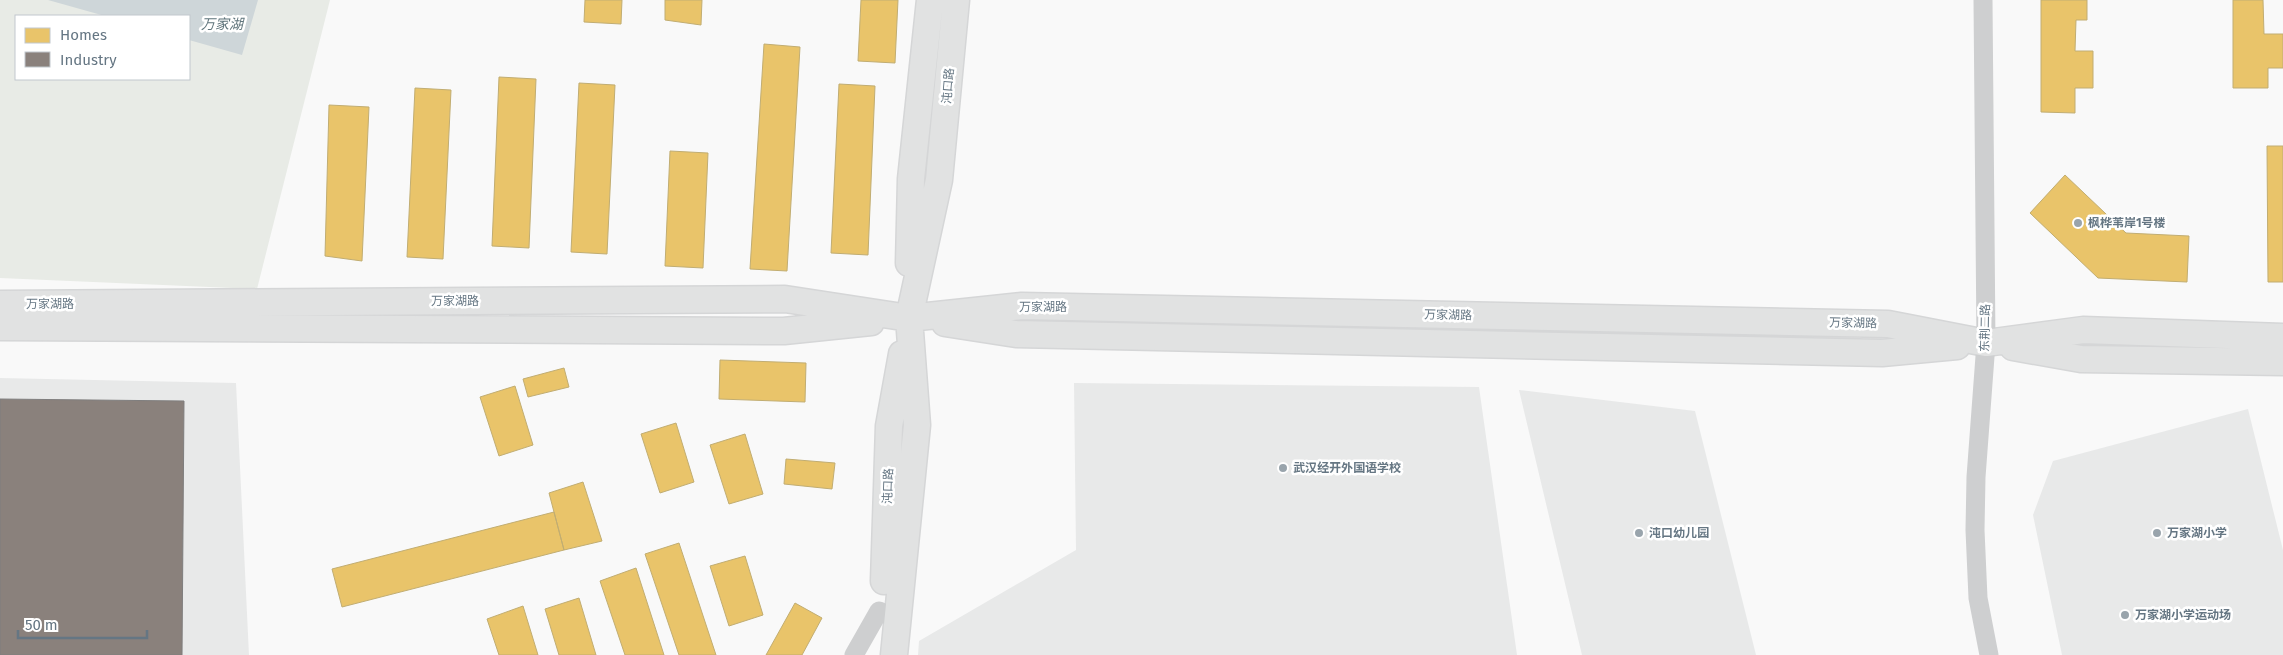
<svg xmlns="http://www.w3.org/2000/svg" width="2283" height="655" viewBox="0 0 2283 655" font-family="'Fira Sans','Noto Sans SC',sans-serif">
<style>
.built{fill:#e8e9e9}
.green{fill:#e8ebe6;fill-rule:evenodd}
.water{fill:#ced6d9}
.homes{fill:#e9c46a;stroke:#c1ad72}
.industry{fill:#8a817c;stroke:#7f7e7e}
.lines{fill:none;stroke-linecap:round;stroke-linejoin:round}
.secondary-casing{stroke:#d5d6d7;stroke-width:29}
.street{stroke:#cecfd0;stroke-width:19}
.secondary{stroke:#e1e2e2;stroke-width:26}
.poi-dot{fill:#99a4ac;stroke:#fff;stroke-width:2}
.labels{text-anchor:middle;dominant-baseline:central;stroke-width:5;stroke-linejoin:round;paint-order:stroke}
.street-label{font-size:12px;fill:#657683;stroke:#fff}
.poi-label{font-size:12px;font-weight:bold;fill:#657683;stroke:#fff;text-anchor:start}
.water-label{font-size:14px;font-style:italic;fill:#60757c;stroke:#fff}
</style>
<rect width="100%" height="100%" fill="#f9f9f9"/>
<!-- built -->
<path class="built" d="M0 378 236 383 249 655H0Z
M1074 383 1479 387 1517 655H918L919 641 1076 550Z
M1519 390 1695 411 1756 655H1582Z
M2248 409 2283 550V655H2062L2033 515 2053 461Z"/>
<!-- green -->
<path class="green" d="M0 0H330L257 289 0 278ZM16 16H189V79H16Z"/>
<!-- water -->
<path class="water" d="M48 0H258L242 55 189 40V16H105Z"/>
<!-- homes -->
<path class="homes" d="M585 0H622L621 24 584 22Z
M665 0H702L701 25 665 20Z
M861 0H898L895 63 858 61Z
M2041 0H2087V20H2076L2075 51H2093V88H2075V113L2041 112Z
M2233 0H2263L2264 34H2283V68H2268V88H2233Z
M764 44 800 47 787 271 750 269Z
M499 77 536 79 529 248 492 246Z
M579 83 615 85 607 254 571 252Z
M839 84 875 86 868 255 831 253Z
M415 88 451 90 443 259 407 257Z
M329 105 369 107 362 261 325 256Z
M2267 146H2283V282H2268Z
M670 151 708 153 703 268 665 266Z
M2065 175 2126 233 2189 236 2187 282 2098 278 2030 213Z
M720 360 806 363 805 402 719 399Z
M564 368 569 387 528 397 523 379Z
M515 386 533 445 499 456 480 397Z
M676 423 694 482 660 493 641 434Z
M745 434 763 494 729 504 710 445Z
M786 459 835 463 832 489 784 484Z
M583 482 602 541 564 550 549 493Z
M554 512 564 550 342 607 332 569Z
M679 543 716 655H679L645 554Z
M745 556 763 615 729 626 710 566Z
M636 568 664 655H625L600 581Z
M579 598 596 655H559L545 609Z
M795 603 822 618 802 655H766Z
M523 606 538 655H499L487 619Z"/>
<!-- industry -->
<path class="industry" d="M0 399 184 401 182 655H0Z"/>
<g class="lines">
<defs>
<path id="secondary" d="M909 263 911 179 930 0
M0 304 785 299 909 318 1022 306 1888 324 1986 343 2083 330 2283 337
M945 323 1016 334 1882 353 1957 346
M0 327 784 331 871 322
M2013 347 2081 359 2283 362
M884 581 889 426 902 354
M894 655 917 425 909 318 939 180 956 0"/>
</defs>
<!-- secondary casing -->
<use href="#secondary" class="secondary-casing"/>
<!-- street -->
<path class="street" d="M1983 0 1986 343 1976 477 1975 530 1978 598 1989 655
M854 655 879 611 897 619"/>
<!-- secondary -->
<use href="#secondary" class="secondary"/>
</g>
<!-- markers -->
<g class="poi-dot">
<circle cx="2078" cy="223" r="5"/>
<circle cx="1283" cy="468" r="5"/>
<circle cx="1639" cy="533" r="5"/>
<circle cx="2157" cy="533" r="5"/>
<circle cx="2125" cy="615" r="5"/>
</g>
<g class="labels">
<!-- street labels -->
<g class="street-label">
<text transform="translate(948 86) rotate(-85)">沌口路</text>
<text x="455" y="301">万家湖路</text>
<text x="50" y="304">万家湖路</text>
<text x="1043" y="307">万家湖路</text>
<text transform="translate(1448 315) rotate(1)">万家湖路</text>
<text transform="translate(1853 323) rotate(1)">万家湖路</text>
<text transform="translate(1985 328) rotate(-89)">东荆二路</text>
<text transform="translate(888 486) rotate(-88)">沌口路</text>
</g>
<!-- poi labels -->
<g class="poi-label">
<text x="2088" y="223">枫桦苇岸1号楼</text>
<text x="1293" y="468">武汉经开外国语学校</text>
<text x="1649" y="533">沌口幼儿园</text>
<text x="2167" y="533">万家湖小学</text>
<text x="2135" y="615">万家湖小学运动场</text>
</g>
<!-- water labels -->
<g class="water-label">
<text x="222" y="24">万家湖</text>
</g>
</g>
<!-- legend -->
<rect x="15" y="15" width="175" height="65" fill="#ffffff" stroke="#c1c8cd"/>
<rect x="25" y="28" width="25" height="15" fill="#e9c46a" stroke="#c1c8cd"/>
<text x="60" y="40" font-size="15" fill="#657683">Homes</text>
<rect x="25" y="52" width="25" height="15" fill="#8a817c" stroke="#c1c8cd"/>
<text x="60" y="65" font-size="15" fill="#657683">Industry</text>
<!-- scale -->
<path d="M18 630v8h129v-8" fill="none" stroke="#657683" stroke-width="2.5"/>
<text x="25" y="630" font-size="15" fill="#657683" stroke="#ffffff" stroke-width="4" paint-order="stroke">50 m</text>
</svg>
